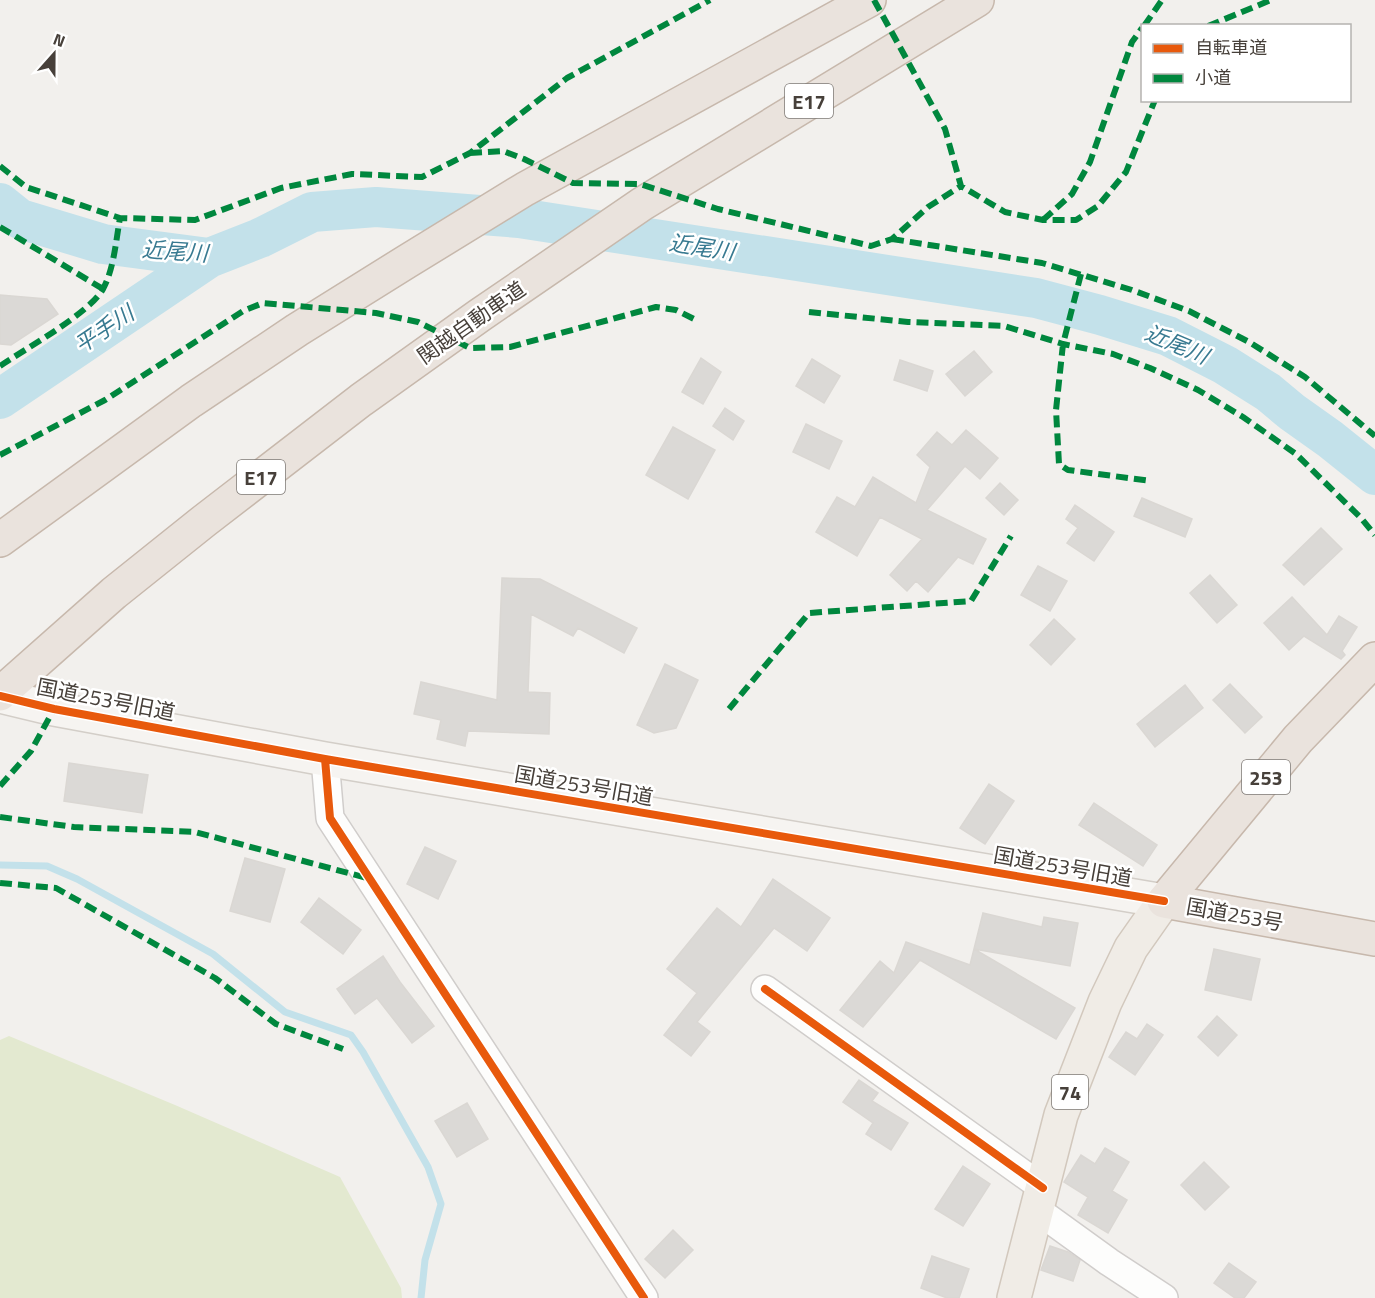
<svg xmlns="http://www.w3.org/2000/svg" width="1375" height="1298" viewBox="0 0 1375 1298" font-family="'Titillium Web','Noto Sans JP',sans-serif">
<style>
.green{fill:#e3e9d0}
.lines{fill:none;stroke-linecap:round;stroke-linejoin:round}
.stream{stroke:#c3e1ea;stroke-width:7}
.river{stroke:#c3e1ea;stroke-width:40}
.building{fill:#dbd9d6;stroke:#dad7d3;stroke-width:1.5}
.street-casing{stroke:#d0cdcb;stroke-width:30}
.secondary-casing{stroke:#d3cec8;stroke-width:36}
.primary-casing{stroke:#d2c8bd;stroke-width:36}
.highway-casing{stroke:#c7b8ac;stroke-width:36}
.street{stroke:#fdfdfc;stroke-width:27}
.secondary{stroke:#f6f4f1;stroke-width:33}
.primary{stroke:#f0ece6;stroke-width:33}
.highway{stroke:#eae3dd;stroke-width:33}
.quiet{stroke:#00873e;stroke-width:6;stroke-dasharray:12 6;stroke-linecap:butt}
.cycleway-casing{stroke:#fff;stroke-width:11}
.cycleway{stroke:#e8590c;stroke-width:8}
.labels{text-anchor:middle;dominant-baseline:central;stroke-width:5;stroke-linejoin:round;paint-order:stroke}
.shield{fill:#fff;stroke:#7e7975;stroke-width:1.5}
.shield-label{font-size:20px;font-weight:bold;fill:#47403a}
.street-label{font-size:21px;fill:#47403a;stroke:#fff}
.water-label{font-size:22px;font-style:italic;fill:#387a91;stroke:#fff}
</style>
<rect width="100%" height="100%" fill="#f2f0ed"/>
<!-- green -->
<path class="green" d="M9 1036 175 1105 340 1177 401 1288 402 1298H0V1040Z"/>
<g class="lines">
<!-- stream -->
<path class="stream" d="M0 865 47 866 77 879 213 954 285 1012 351 1035 363 1052 428 1167 441 1204 425 1260 421 1298"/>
<!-- river -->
<path class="river" d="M0 203 20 219 103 244 209 258 260 238 312 212 376 207 519 218 1036 298 1100 315 1168 336 1225 365 1268 392 1292 412 1330 439 1375 475
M0 399 209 258"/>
</g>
<!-- building -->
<path class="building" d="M0 295 47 299 58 314 11 345 0 344Z
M974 351 992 372 965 396 946 374Z
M701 358 721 372 703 404 682 392Z
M812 359 840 376 824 403 796 386Z
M900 360 933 371 927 391 894 380Z
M725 408 744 421 733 440 713 426Z
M806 424 842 441 829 469 793 452Z
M673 427 715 450 688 499 646 475Z
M966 430 998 458 980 479 965 466 927 510 986 539 973 564 958 557 928 592 916 581 907 591 890 575 922 539 880 517 857 556 816 532 837 497 855 507 873 477 916 503 930 467 917 455 937 432 952 445Z
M1000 483 1018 500 1004 515 986 498Z
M1142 498 1192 519 1185 537 1134 516Z
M1075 505 1114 532 1094 561 1067 543 1078 528 1066 519Z
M1321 528 1342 549 1304 585 1283 565Z
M1038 566 1067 581 1050 611 1021 595Z
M1210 575 1237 605 1217 623 1190 593Z
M502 578 540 579 637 628 624 653 578 628 573 636 531 614 528 692 550 693 549 734 468 731 465 746 437 739 441 720 414 714 421 682 497 700Z
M1292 597 1327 635 1339 616 1357 627 1342 651 1345 655 1341 659 1304 636 1289 650 1264 623Z
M1054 619 1075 639 1051 665 1030 645Z
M665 664 698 680 676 728 654 733 637 725Z
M1230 684 1262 717 1245 733 1213 700Z
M1185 685 1203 708 1155 747 1137 724Z
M69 763 148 775 142 813 64 801Z
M989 784 1014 801 985 844 960 828Z
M1094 803 1157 845 1143 866 1079 825Z
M425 847 456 861 438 899 407 884Z
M245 858 285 869 270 922 230 911Z
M773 879 830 918 807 951 774 928 697 1022 710 1032 691 1056 664 1035 697 993 667 969 717 908 741 927Z
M319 898 361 930 343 954 301 922Z
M983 913 1042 927 1044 917 1078 923 1070 966 974 949 1075 1008 1056 1039 920 960 863 1027 840 1010 880 961 894 973 906 942 970 965Z
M1214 949 1260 959 1251 1000 1205 990Z
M383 956 400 982 434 1026 412 1043 377 998 355 1014 337 989Z
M1217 1016 1237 1035 1218 1056 1198 1037Z
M1147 1024 1163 1035 1135 1075 1109 1057 1126 1032 1137 1039Z
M859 1080 878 1093 872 1101 908 1123 891 1150 866 1134 873 1123 843 1102Z
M467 1103 488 1139 457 1157 435 1121Z
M1105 1148 1129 1162 1112 1191 1127 1200 1108 1233 1078 1215 1088 1197 1064 1182 1081 1155 1095 1164Z
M1204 1162 1229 1187 1205 1210 1181 1185Z
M963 1166 990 1184 963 1226 935 1209Z
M673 1230 693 1250 665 1278 645 1259Z
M1050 1246 1068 1252 1080 1260 1073 1281 1041 1270Z
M932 1256 969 1269 959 1298H947L921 1288Z
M1229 1263 1256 1282 1244 1298H1235L1214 1283Z"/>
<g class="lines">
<defs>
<path id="street" d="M325 759 330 818 644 1298
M765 989 1043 1188
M1037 1210 1109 1262 1164 1298"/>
<path id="secondary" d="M0 696 54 709 325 759 1164 901"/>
<path id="primary" d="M1014 1298 1061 1115 1105 1002 1131 948 1164 901"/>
<path id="highway" d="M0 540 191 401 297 330 406 262 525 189 869 0
M1375 659 1298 739 1164 901 1375 939
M0 694 114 593 204 521 361 400 480 315 642 204 977 0"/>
</defs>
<!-- street casing -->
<use href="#street" class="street-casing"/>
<!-- secondary casing -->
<use href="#secondary" class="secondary-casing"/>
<!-- primary casing -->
<use href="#primary" class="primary-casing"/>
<!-- highway casing -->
<use href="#highway" class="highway-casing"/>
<!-- street -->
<use href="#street" class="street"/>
<!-- secondary -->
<use href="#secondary" class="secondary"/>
<!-- primary -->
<use href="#primary" class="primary"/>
<!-- highway -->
<use href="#highway" class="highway"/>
<!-- quiet -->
<path class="quiet" d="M874 0 945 129 961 186 1005 212 1043 220H1076L1098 206 1126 172 1155 100
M1144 26 1162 0
M1208 26 1271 0
M470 153 503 151 524 159 573 183 640 184 718 209 871 246 892 239 928 207 961 186
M0 166 26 187 120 218
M1043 220 1072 194 1090 162 1132 42 1142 28
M0 227 103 289
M892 239 1042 263 1132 290 1189 311 1249 342 1305 377 1375 436
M1081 274 1063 344 1056 410 1059 464 1068 470 1151 481
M809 312 908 322 1004 326 1063 344 1113 354 1150 368 1198 390 1243 417 1296 454 1361 518 1375 535
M0 366C25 349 90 313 103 289 114 269 116 240 120 218L195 220 281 188 352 174 422 177 470 153 567 78 710 0
M0 455 105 400 243 311 263 303 376 313 418 322 470 348 510 347 656 307 676 310 698 321
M729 709 809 613 971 601 1011 536
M0 786 31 751 54 709
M0 817 74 827 195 832 367 878
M0 883 56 888 215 978 276 1024 343 1049"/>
<defs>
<path id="cycleway" d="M0 696 54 709 325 759 1164 901
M325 759 330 818 644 1298
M765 989 1043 1188"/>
</defs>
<!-- cycleway casing -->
<use href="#cycleway" class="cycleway-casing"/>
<!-- cycleway -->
<use href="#cycleway" class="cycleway"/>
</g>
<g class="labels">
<!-- shield labels -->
<g class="shield">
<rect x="785" y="84" width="48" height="34" rx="4.5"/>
<rect x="237" y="460" width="48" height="34" rx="4.5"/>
<rect x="1242" y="760" width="48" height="34" rx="4.5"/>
<rect x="1052" y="1075" width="36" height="34" rx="4.5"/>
</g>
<g class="shield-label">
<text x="809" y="101">E17</text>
<text x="261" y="477">E17</text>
<text x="1266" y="777">253</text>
<text x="1070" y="1092">74</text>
</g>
<!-- street labels -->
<g class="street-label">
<text transform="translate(471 322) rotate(-35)">関越自動車道</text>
<text transform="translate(106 699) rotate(11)">国道253号旧道</text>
<text transform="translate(584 785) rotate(10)">国道253号旧道</text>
<text transform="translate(1063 866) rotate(10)">国道253号旧道</text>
<text transform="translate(1235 914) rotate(10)">国道253号</text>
</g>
<!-- water labels -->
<g class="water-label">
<text transform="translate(702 247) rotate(9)">近尾川</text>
<text transform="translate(175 251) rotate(4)">近尾川</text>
<text transform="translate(104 329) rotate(-34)">平手川</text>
<text transform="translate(1177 344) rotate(23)">近尾川</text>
</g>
</g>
<!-- legend -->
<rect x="1141" y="24" width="210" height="78" fill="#ffffff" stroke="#b5b3b0" stroke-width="1.5"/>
<rect x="1153" y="44" width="30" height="9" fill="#e8590c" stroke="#b5b3b0" stroke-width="1.5"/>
<text x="1195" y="54" font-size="18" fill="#47403a">自転車道</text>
<rect x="1153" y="74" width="30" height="9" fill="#00873e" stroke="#b5b3b0" stroke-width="1.5"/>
<text x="1195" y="84" font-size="18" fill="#47403a">小道</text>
<!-- north arrow -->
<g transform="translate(54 54) rotate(21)" stroke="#ffffff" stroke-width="4.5" paint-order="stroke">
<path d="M0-4.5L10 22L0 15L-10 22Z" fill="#47403a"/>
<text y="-9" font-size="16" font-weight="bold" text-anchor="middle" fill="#47403a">N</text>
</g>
</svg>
